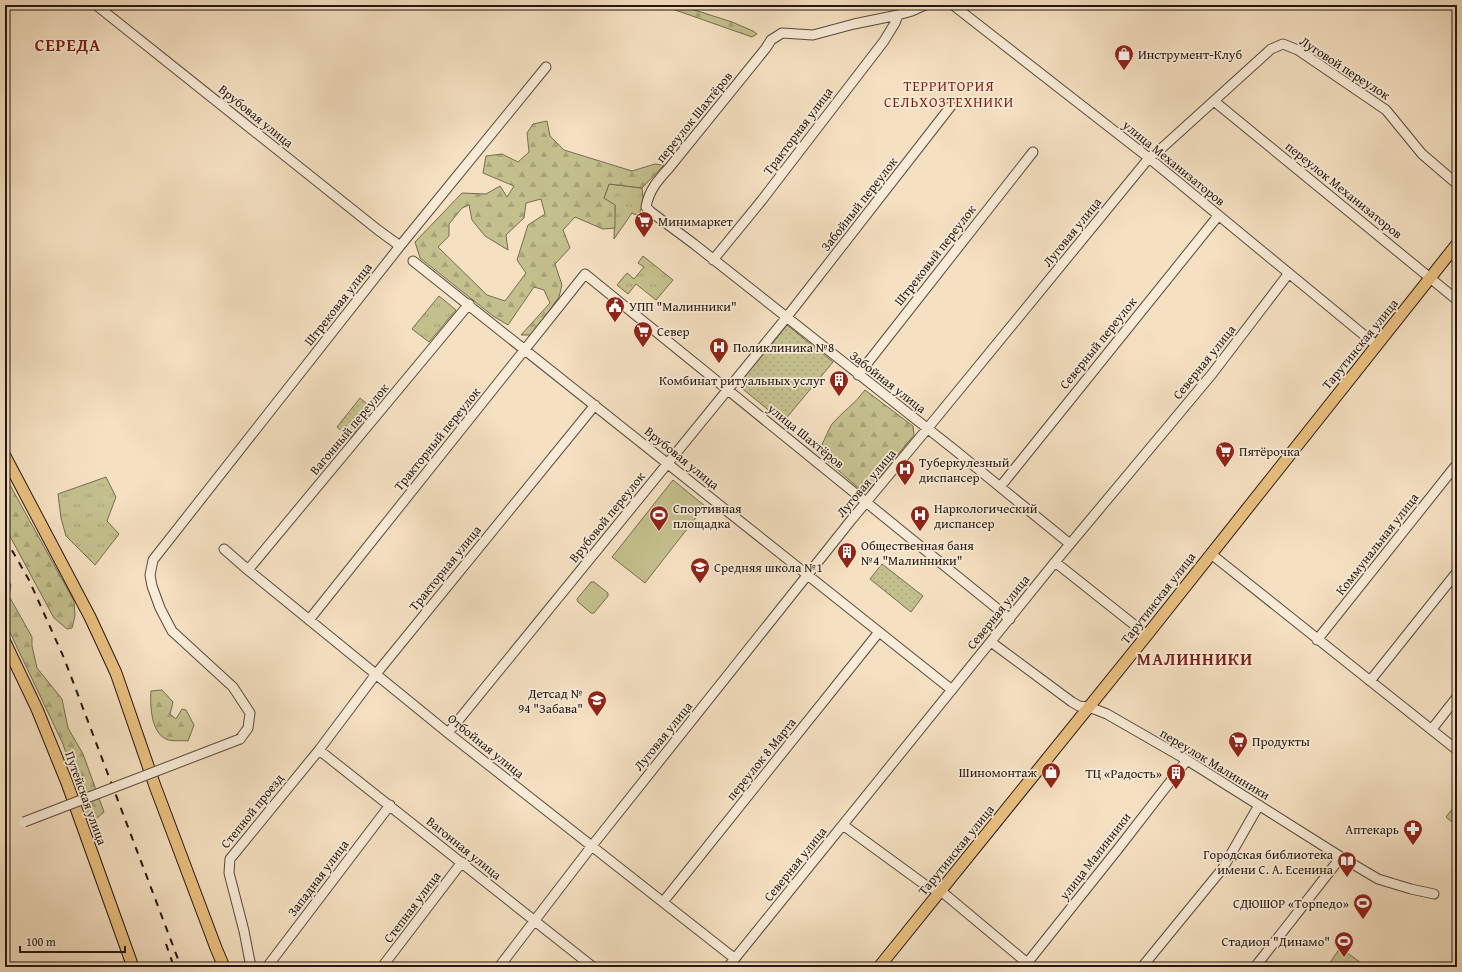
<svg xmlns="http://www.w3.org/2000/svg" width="1462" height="972" viewBox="0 0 1462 972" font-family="'Gentium Book Plus',serif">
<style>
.grass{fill:url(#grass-tufts);stroke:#746c4f}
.forest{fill:url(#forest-firs);stroke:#746c4f;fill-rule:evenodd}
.park{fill:url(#park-dots);stroke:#746c4f}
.garden{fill:#c4c08d;stroke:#746c4f}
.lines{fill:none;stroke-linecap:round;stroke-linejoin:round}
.minor-casing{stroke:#58493d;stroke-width:11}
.major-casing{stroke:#241711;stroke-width:13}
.minor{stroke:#f8ebd7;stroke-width:9}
.major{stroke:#eac080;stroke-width:11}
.rail{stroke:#241711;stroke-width:2;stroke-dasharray:7 7;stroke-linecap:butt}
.minor-bridge-casing{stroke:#58493d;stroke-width:11;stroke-linecap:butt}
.minor-bridge{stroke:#f8ebd7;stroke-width:9}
.labels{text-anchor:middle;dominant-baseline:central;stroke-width:3.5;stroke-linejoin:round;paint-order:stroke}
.poi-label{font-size:13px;fill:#241711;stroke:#f8ebd7;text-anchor:start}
.street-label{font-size:13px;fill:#241711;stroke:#f8ebd7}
.neighbourhood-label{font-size:14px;letter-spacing:1px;fill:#7a1f14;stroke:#f8ebd7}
.district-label{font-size:17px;font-weight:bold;letter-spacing:1px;fill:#7a1f14;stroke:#f8ebd7}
</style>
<defs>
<pattern id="grass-tufts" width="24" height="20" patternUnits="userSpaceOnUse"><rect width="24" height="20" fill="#c4c08d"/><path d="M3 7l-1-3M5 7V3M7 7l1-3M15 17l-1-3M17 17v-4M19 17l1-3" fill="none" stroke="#a8a479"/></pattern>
<pattern id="forest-firs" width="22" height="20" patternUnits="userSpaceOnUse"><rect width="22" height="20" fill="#c4c08d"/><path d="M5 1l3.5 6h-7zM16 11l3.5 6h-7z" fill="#a8a479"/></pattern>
<pattern id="park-dots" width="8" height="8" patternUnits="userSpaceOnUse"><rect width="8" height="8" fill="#c4c08d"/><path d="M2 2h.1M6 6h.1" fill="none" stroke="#a8a479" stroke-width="1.8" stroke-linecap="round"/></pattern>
</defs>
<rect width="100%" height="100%" fill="#f5e0c1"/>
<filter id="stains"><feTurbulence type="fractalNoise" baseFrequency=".005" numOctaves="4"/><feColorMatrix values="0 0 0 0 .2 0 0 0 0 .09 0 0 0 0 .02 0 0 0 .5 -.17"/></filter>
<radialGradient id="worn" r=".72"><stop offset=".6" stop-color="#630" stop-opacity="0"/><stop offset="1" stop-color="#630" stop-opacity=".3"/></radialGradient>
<!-- grass -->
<path class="grass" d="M609 184 642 188 644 206 640 210 641 217 632 213 614 239 615 206 604 198Z
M643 256 673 280 656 300 636 284 628 294 617 285 627 273 634 279 644 267 638 263Z
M439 296 456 310 429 342 412 329Z
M106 477 116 497 107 521 119 534 95 565 66 536 61 518 58 494Z"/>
<!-- forest -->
<path class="forest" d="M661 5H679L732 22 753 31 757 34 752 37Z
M547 121 550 136 564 150 632 171 655 164 664 165 642 188 609 184 604 198 615 205V228L603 229 575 217 563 230 570 248 555 264 562 285 559 297 532 335H521L550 303 544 290 534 287 508 325 493 316 420 258 415 242 462 193 486 194 500 186 507 197 514 186 483 173 486 156 502 154 518 162 529 152 527 133 533 124ZM541 199 545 214 528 225 517 260 526 273 505 301 487 295 438 247 449 236V224L462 208 469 205 472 220 485 236 508 250 506 235 524 218 526 203Z
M865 390 913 426 914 435 869 490H861L817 452C824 444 826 433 832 424 842 412 856 403 865 390Z
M5 476 74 601 75 616 72 628 67 629 54 618 5 527Z
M5 575 11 585 9 596 32 637V646L37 668 62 699 68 728 83 754 104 812 96 819 86 815 63 744 5 622Z
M162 690 173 702 170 714 176 719 182 709 186 710 194 725 188 741C182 740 172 742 166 739 151 732 150 706 151 691Z"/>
<!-- park -->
<path class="park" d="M787 325 833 362 783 422 738 385Z
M360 398 373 409 350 438 337 427Z
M882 564 923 596 911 612 870 579Z"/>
<!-- garden -->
<path class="garden" d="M673 480 705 506 645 583 612 557Z
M591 582H594L608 593V596L594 613H591L578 602 577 599Z
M1457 803V826L1446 817Z
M1340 948 1367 967H1327Z"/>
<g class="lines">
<defs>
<path id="minor" d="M96 5 378 230 400 246
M925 5 912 11 898 15 854 24 813 35 782 33 771 40 766 48 669 168C658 180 649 190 646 207L651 212 694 244 956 451 1070 544
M953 5 1149 158 1376 345
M1214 101 1457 300
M713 260 762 200 884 41 895 23 898 15
M413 261 952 690
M858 375 1033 152
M1000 487 1218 216
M224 549 248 570 448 733 734 958
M1211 554 1457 750
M1055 562 1147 635
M248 570 469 304
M309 620 585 274 1010 619
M1317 640 1457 464
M991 642 1072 702 1079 706 1089 707 1107 714 1187 760 1341 857 1378 879 1411 889 1434 894
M1370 681 1457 572
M1432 729 1457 697
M448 733 786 318 951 106
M240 739 248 728 250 713 233 687 172 631 160 608 152 586 150 575 153 560 400 246 546 67
M319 750 593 967
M843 825 928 887 941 891 1032 967
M663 902 879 632
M251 967 244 931 229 873 230 859 319 750 376 674 595 405
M267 967 390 805
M382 967 462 862
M499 967 591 847 852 519 927 429 1149 158 1163 147 1271 49 1283 44 1298 50 1386 110 1422 154 1457 184
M728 967 1055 562 1212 374 1289 273
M1024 967 1118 849 1187 760
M1142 967 1223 868 1259 805
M1255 967 1341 857"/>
<path id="major" d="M5 456 90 617 116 673 155 786 216 948 224 967
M5 642 37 709 67 783 133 967
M879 967 1147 635 1457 244"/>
</defs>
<!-- minor casing -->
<use href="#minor" class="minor-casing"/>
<!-- major casing -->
<use href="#major" class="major-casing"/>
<!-- minor -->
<use href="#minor" class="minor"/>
<!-- major -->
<use href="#major" class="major"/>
<!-- rail -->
<path class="rail" d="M5 538 29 580 64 658 181 967
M166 944 174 967"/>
<defs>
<path id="minor-bridge" d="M24 822 240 739"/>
</defs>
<!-- minor-bridge casing -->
<use href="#minor-bridge" class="minor-bridge-casing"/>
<!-- minor-bridge -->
<use href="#minor-bridge" class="minor-bridge"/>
</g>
<!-- icons -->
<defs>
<symbol id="shop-pin" viewBox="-11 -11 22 30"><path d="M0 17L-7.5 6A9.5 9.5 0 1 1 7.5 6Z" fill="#8f2418" stroke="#f8ebd7"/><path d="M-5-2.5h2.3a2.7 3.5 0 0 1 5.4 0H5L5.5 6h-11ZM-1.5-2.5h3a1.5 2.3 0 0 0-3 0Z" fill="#fff"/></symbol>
<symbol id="supermarket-pin" viewBox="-11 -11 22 30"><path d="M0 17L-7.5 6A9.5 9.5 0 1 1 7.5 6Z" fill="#8f2418" stroke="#f8ebd7"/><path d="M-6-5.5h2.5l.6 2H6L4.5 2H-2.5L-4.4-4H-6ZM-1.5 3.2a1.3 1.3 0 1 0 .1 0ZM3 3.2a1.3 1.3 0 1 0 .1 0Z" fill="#fff"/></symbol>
<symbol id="civic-pin" viewBox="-11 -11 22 30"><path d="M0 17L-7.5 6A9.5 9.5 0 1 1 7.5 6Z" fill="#8f2418" stroke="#f8ebd7"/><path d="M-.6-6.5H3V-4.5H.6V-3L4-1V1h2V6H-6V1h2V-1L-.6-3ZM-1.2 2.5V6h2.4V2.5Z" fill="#fff"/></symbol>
<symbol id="hospital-pin" viewBox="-11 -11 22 30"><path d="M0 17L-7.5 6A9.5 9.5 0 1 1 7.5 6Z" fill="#8f2418" stroke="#f8ebd7"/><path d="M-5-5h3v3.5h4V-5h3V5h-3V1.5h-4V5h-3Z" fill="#fff"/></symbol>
<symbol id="building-pin" viewBox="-11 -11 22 30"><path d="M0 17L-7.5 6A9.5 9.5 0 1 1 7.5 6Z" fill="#8f2418" stroke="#f8ebd7"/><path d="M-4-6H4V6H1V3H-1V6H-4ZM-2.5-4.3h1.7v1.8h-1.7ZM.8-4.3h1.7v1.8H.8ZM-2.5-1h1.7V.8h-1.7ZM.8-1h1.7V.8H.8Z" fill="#fff"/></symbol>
<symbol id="stadium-pin" viewBox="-11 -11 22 30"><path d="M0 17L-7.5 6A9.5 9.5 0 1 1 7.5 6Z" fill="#8f2418" stroke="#f8ebd7"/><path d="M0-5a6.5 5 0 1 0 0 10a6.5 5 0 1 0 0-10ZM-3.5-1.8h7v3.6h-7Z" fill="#fff"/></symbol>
<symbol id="school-pin" viewBox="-11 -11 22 30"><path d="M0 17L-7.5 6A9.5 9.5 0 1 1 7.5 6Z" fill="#8f2418" stroke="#f8ebd7"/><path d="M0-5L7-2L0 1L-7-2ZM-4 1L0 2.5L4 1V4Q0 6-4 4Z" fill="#fff"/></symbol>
<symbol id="pharmacy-pin" viewBox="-11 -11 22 30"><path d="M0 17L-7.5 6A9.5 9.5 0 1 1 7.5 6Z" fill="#8f2418" stroke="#f8ebd7"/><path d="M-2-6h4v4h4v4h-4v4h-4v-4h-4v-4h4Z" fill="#fff"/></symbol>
<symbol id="library-pin" viewBox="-11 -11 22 30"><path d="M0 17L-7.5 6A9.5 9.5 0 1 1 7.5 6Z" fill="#8f2418" stroke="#f8ebd7"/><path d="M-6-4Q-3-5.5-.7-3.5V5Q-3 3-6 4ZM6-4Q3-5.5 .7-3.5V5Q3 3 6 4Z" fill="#fff"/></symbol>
</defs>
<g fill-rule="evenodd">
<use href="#shop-pin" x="1113" y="43" width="22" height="30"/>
<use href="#supermarket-pin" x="633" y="210" width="22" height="30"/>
<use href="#civic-pin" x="604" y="295" width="22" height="30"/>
<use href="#supermarket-pin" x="632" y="320" width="22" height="30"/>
<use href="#hospital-pin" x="708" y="336" width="22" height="30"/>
<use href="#building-pin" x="828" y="369" width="22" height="30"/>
<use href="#supermarket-pin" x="1214" y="440" width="22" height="30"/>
<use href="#hospital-pin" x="894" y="458" width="22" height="30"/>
<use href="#stadium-pin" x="648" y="504" width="22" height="30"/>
<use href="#hospital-pin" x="909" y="504" width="22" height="30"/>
<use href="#building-pin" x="836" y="541" width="22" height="30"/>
<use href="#school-pin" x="689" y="556" width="22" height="30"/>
<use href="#school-pin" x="586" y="689" width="22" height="30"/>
<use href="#supermarket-pin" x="1227" y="730" width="22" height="30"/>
<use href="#shop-pin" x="1040" y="761" width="22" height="30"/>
<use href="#building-pin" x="1165" y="762" width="22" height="30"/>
<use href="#pharmacy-pin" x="1402" y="818" width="22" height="30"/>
<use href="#library-pin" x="1336" y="850" width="22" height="30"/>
<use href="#stadium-pin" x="1352" y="892" width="22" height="30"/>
<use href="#stadium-pin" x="1333" y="930" width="22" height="30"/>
</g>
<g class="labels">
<!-- poi labels -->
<g class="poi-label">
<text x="1138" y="54">Инструмент-Клуб</text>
<text x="658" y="221">Минимаркет</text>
<text x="629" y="306">УПП "Малинники"</text>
<text x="657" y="331">Север</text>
<text x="733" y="347">Поликлиника №8</text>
<text x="825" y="380" text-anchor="end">Комбинат ритуальных услуг</text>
<text x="1239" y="451">Пятёрочка</text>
<text x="919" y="462">Туберкулезный<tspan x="919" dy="15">диспансер</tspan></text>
<text x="673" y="508">Спортивная<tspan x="673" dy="15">площадка</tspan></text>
<text x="934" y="508">Наркологический<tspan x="934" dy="15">диспансер</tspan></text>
<text x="861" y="545">Общественная баня<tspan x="861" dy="15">№4 "Малинники"</tspan></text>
<text x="714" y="567">Средняя школа №1</text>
<text x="583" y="693" text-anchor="end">Детсад №<tspan x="583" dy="15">94 "Забава"</tspan></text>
<text x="1252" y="741">Продукты</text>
<text x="1037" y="772" text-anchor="end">Шиномонтаж</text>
<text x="1162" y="773" text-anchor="end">ТЦ «Радость»</text>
<text x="1399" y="829" text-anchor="end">Аптекарь</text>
<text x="1333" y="854" text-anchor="end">Городская библиотека<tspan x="1333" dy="15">имени С. А. Есенина</tspan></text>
<text x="1349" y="903" text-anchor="end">СДЮШОР «Торпедо»</text>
<text x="1330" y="941" text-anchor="end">Стадион "Динамо"</text>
</g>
<!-- street labels -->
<g class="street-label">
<text transform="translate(1345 68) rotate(33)">Луговой переулок</text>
<text transform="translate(256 116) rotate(39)">Врубовая улица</text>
<text transform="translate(694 117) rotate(-51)">переулок Шахтёров</text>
<text transform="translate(798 131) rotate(-53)">Тракторная улица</text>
<text transform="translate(1174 163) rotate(39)">улица Механизаторов</text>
<text transform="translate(1344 190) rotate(39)">переулок Механизаторов</text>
<text transform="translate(859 204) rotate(-52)">Забойный переулок</text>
<text transform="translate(1072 232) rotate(-51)">Луговая улица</text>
<text transform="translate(935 255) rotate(-52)">Штрековый переулок</text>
<text transform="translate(338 304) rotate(-52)">Штрековая улица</text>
<text transform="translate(1098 343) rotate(-51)">Северный переулок</text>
<text transform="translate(1360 344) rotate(-51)">Тарутинская улица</text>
<text transform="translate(1204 362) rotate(-51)">Северная улица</text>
<text transform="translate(888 382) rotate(38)">Забойная улица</text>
<text transform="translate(349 429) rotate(-50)">Вагонный переулок</text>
<text transform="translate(806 436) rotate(39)">улица Шахтёров</text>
<text transform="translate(437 439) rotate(-51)">Тракторный переулок</text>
<text transform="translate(682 458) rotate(39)">Врубовая улица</text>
<text transform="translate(866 483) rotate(-50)">Луговая улица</text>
<text transform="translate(607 517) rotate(-51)">Врубовой переулок</text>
<text transform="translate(1377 544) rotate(-52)">Коммунальная улица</text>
<text transform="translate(445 568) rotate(-51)">Тракторная улица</text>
<text transform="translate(1158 598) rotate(-52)">Тарутинская улица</text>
<text transform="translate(998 612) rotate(-51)">Северная улица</text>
<text transform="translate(663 736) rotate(-51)">Луговая улица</text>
<text transform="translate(486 746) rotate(39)">Отбойная улица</text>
<text transform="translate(761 759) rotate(-51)">переулок 8 Марта</text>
<text transform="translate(1215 764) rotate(31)">переулок Малинники</text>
<text transform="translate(86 798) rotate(70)">Путейская улица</text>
<text transform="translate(252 811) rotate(-51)">Степной проезд</text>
<text transform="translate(464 848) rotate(39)">Вагонная улица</text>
<text transform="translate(956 850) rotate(-51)">Тарутинская улица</text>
<text transform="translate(1095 856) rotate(-52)">улица Малинники</text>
<text transform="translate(795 864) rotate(-51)">Северная улица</text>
<text transform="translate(318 878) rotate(-53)">Западная улица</text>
<text transform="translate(412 907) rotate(-53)">Степная улица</text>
</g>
<!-- neighbourhood labels -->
<g class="neighbourhood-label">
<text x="949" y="86">ТЕРРИТОРИЯ<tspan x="949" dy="16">СЕЛЬХОЗТЕХНИКИ</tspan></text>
</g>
<!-- district labels -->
<g class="district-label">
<text x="68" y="44">СЕРЕДА</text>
<text x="1195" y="658">МАЛИННИКИ</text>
</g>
</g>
<!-- margin -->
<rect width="1462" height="972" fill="none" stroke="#f5e0c1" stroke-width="20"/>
<rect x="6" y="6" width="1450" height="960" fill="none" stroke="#241711" stroke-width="2"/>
<rect x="10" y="10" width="1442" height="952" fill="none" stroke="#241711"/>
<!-- scale -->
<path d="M20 946v6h105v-6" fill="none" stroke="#241711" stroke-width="2"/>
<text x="26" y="946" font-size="12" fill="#241711" stroke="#f8ebd7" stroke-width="3" paint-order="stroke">100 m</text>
<rect width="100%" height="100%" filter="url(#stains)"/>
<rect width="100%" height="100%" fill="url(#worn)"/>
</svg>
